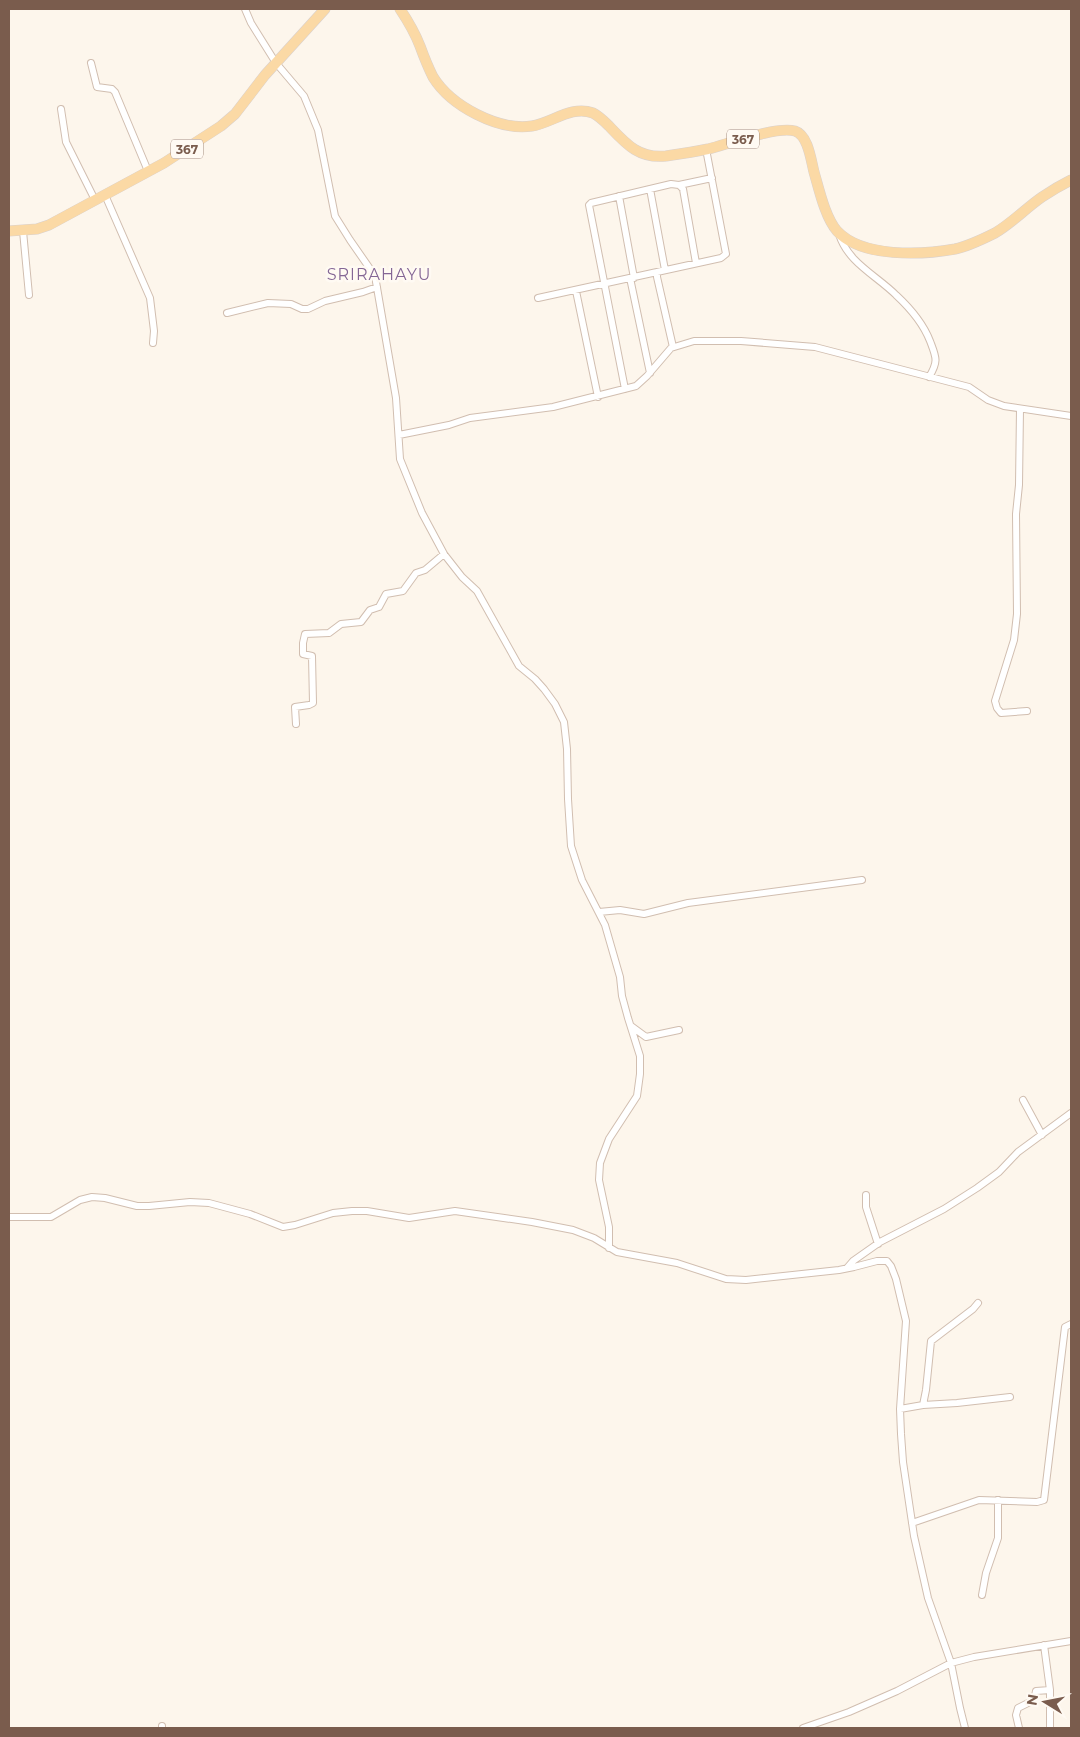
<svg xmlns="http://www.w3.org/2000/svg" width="1080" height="1737" viewBox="0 0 1080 1737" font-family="Montserrat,sans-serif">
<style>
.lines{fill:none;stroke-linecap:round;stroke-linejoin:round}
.street-casing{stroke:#d1beb0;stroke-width:8}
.primary-casing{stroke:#dad1cd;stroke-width:11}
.street{stroke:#fff;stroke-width:6}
.primary{stroke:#fbd9a5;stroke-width:10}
.labels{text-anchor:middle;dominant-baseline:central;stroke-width:5;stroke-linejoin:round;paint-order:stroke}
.shield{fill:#fffaf3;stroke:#a28b7f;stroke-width:1}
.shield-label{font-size:12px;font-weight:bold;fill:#7a5c4d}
.quarter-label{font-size:16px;letter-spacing:1px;fill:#846695;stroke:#fffaf3}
</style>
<rect width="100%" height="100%" fill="#fdf6ec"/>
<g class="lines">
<defs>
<path id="street" d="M245 9 251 23 276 63 304 96 318 130 335 216 350 240 375 276 396 398 400 459 422 513 444 554 462 577 477 591 519 666 535 679 544 689 555 704 564 722 567 749 568 799 571 846 582 880 605 925 620 977 622 996 628 1018 640 1056V1074L637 1096 609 1139 600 1163 599 1180 609 1227V1248
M91 63 97 87 112 89 115 92 148 171
M61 109 66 142 95 200
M679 185 712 178
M650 189 665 270
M105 195 150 298 154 331 153 343
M619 196 634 278
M23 231 29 295
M839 234C848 263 876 275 896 295 910 308 923 323 930 341 936 357 939 361 929 377
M630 278 650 373
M576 291 598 397
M538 298 657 272
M227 313 268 303 291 304 302 309H308L325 301 363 292 377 287
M673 347 657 277V272L721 258 726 254 706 149
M625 389 589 205 591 203 671 184 679 185 683 189 696 263
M1020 409 1019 485 1016 514 1017 614 1014 640 995 701 997 708 1001 713 1027 711
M399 435 449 425 470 418 553 407 636 386 647 376 671 348 694 341H741L815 347 969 387 988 400 1004 406 1071 416
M296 724 295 707 309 705 313 703 312 656 303 654V643L305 634 329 633 341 624 361 622 370 610 379 607 386 594 403 591 416 573 425 570 444 554
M599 912 620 910 644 914 688 903 862 880
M631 1026 646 1037 679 1030
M1023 1100 1042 1135
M866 1195V1207L878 1244
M9 1217H51L80 1200 92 1197 105 1198 137 1206H149L190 1202 209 1203 250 1214 283 1227 295 1225 333 1213 352 1211H367L409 1218 455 1211 532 1222 573 1230 594 1238 617 1252 677 1263 726 1279 746 1280 839 1270 854 1267 877 1261H887L891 1266 896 1279 906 1321 900 1409 901 1434 903 1462 914 1536 928 1598 951 1663 960 1708 965 1728
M847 1268 853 1261 880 1242 944 1209 977 1188 999 1172 1018 1152 1071 1113
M923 1405 926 1390 931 1341 973 1309 978 1303
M900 1409 923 1405 957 1403 1010 1397
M912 1523 979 1500 1037 1502 1044 1500 1065 1327 1071 1324
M982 1595 986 1573 998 1538V1500
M1044 1645 1050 1690V1728
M162 1728V1726
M803 1728 849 1712 897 1691 951 1663 974 1657 1071 1641
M1019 1728 1016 1715 1018 1708 1034 1700 1036 1691 1050 1690"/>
<path id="primary" d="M400 9C408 21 415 33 420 46 424 57 428 67 433 77 451 106 498 131 532 126 552 123 571 105 593 113 599 116 604 121 609 126 626 144 639 159 666 156 680 154 694 152 708 149 728 144 776 126 795 131 808 135 811 160 814 172 819 189 825 217 837 231 862 258 922 255 955 249 969 246 983 239 995 233 1012 223 1026 208 1042 197 1051 191 1061 185 1071 180
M9 231 37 229 49 225 164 163 221 126 235 114 265 75 325 9"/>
</defs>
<!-- street casing -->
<use href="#street" class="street-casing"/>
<!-- primary casing -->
<use href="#primary" class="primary-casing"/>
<!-- street -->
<use href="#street" class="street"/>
<!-- primary -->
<use href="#primary" class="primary"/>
</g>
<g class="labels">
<!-- shield labels -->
<g class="shield">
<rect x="727" y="129.5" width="32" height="19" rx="4"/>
<rect x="171" y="139.5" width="32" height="19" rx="4"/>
</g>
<g class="shield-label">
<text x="743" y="139">367</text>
<text x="187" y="149">367</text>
</g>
<!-- quarter labels -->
<g class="quarter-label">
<text x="379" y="274">SRIRAHAYU</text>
</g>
</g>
<!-- border -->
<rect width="1080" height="1737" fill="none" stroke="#7a5c4d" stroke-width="20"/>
<!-- north arrow -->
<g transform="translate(1045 1702) rotate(280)" stroke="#fffaf3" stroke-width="4" paint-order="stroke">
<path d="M0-4L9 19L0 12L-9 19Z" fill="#7a5c4d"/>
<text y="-8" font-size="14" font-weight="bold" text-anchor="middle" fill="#7a5c4d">N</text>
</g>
</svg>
